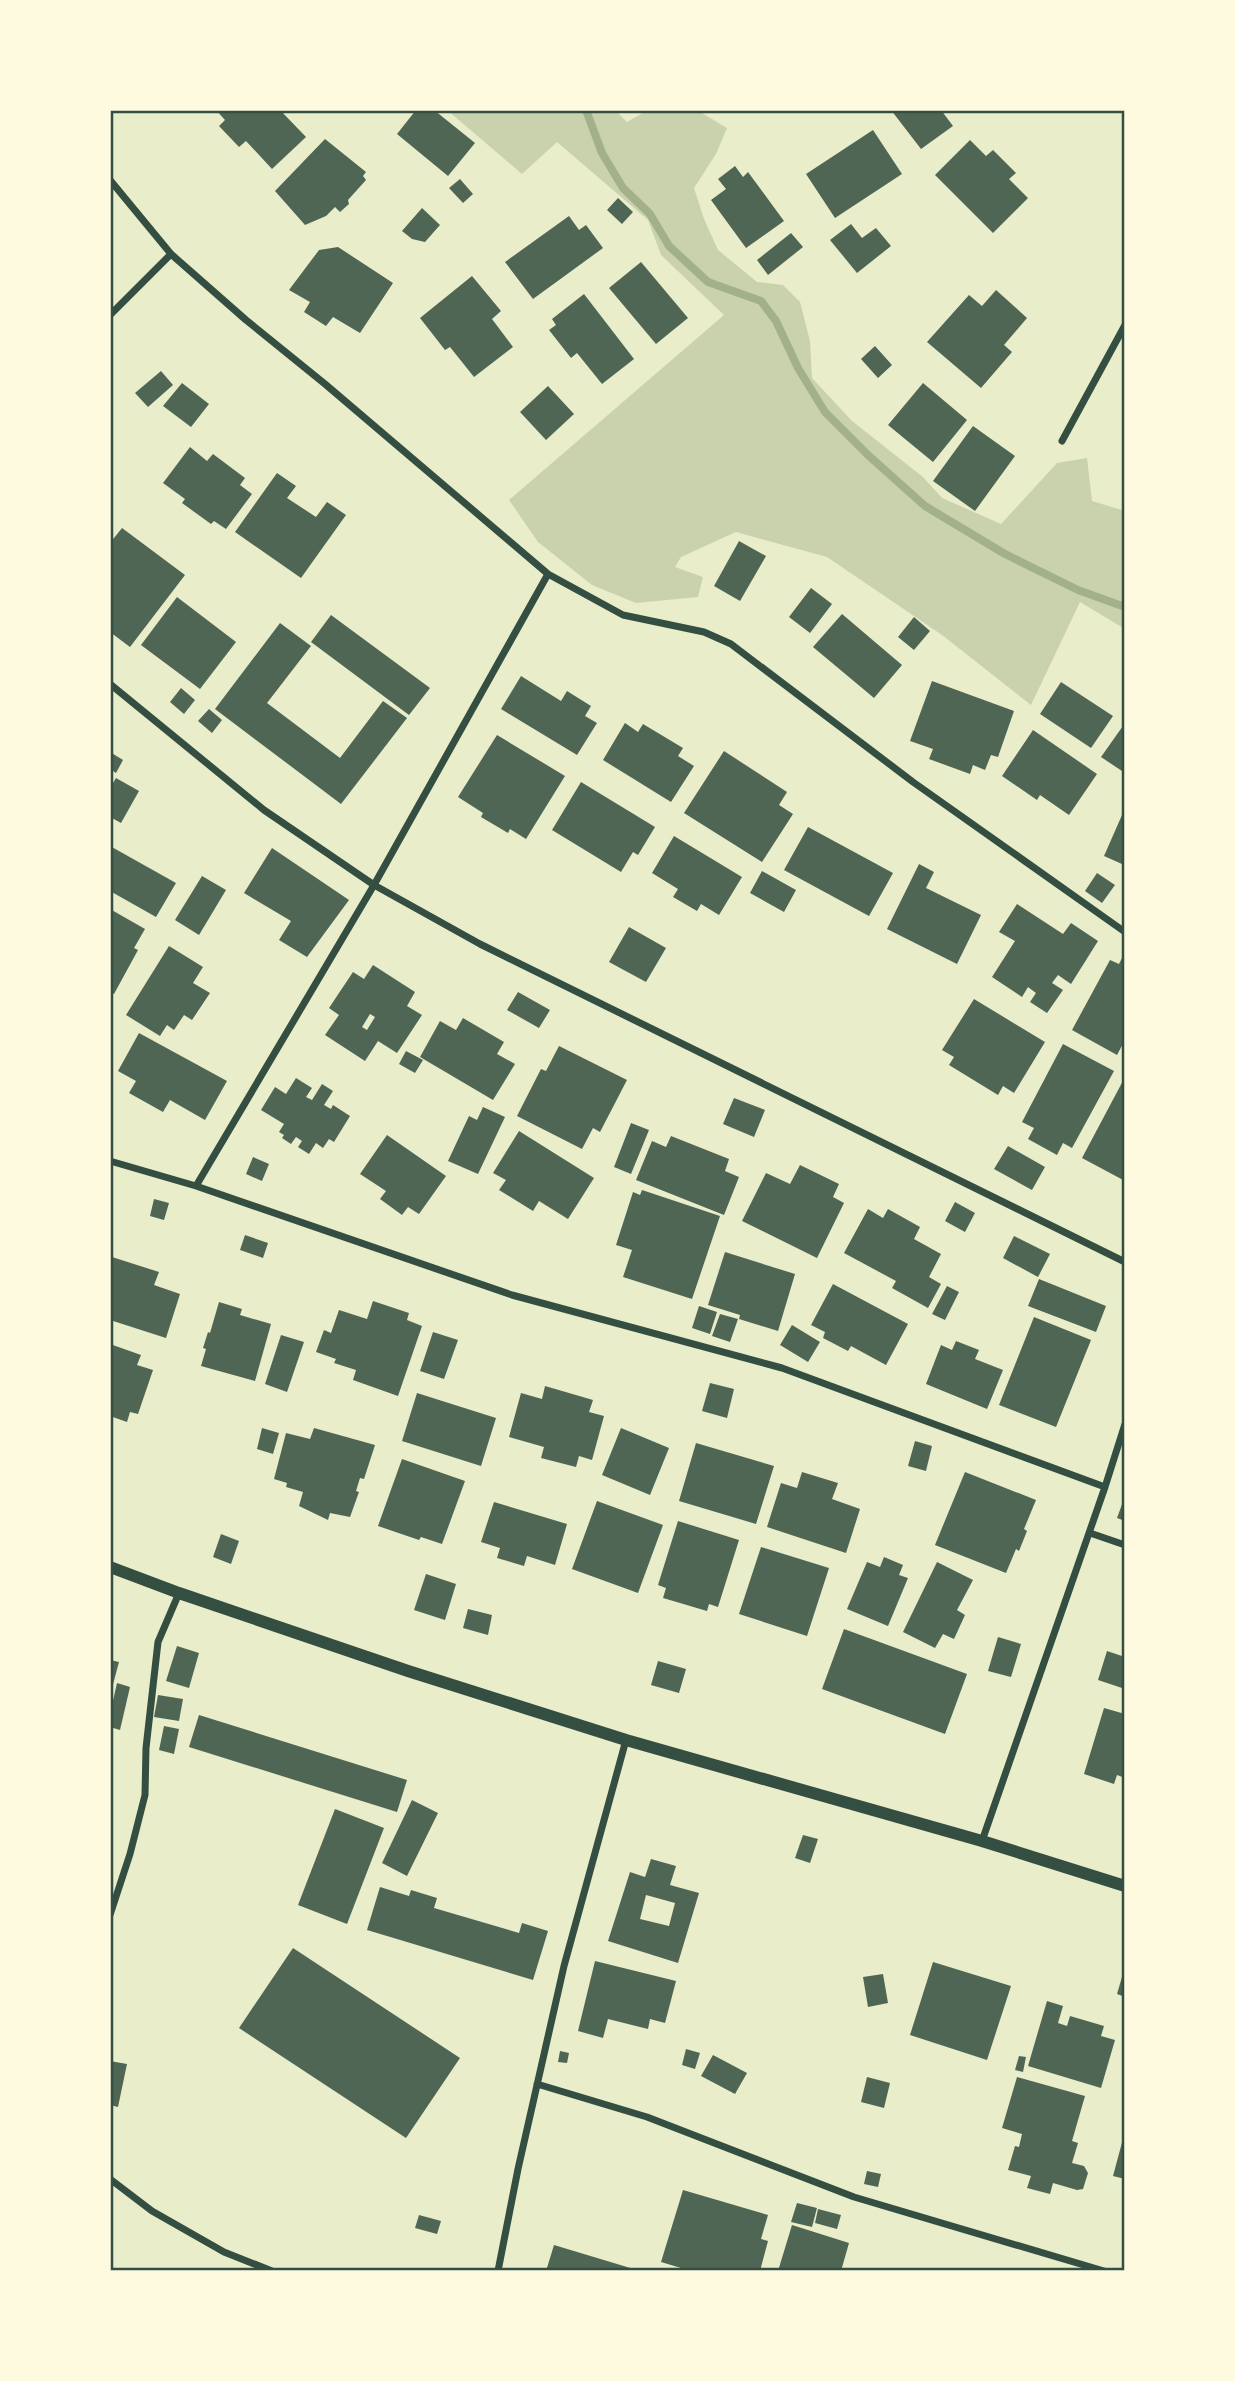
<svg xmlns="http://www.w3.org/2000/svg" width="1235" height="2381" viewBox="0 0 1235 2381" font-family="'Sofia Sans Condensed',sans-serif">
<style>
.green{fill:#cad2ad}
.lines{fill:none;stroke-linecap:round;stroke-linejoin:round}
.stream{stroke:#a3b18a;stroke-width:8}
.building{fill:#4f6655;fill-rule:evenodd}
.minor{stroke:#344e41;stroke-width:7}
.tertiary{stroke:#344e41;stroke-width:12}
.neatline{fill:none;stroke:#344e41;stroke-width:2.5}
</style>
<rect width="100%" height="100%" fill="#e9edc9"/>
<!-- green -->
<path class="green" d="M447 110H615L627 122 648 110H697L727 128 716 154 694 188 704 219 718 250 757 282 783 285 800 302 810 341 812 378 852 421 923 477 942 498 1001 524 1057 463 1087 458 1092 501 1125 511V629L1080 602 1031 705 942 635 827 557 736 532 681 557 675 567 703 577 698 597 636 603 592 585 538 542 509 500 724 315 661 255 648 220 557 142 522 174Z"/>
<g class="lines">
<!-- stream -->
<path class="stream" d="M586 110 602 153 623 188 650 214 669 246 708 282 761 301 776 321 798 368 825 412 869 456 925 506 1005 554 1078 590 1125 607"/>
</g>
<!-- building -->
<path class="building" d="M216 110H280L306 137 272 169 246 141 239 147 219 126 225 120Z
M416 110H434L475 143 448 176 397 134Z
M891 110H941L953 126 921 149Z
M873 130 902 174 835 218 806 174Z
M325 139 366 172 363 176 366 180 348 200 349 204 340 212 335 207 326 216 305 225 275 191Z
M970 140 986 156 993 150 1016 173 1009 179 1028 198 993 233 935 175Z
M735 166 743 177 748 172 784 221 746 248 711 200 726 189 718 179Z
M460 179 473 194 463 203 449 188Z
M618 198 633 212 622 224 607 210Z
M422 208 440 225 425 242 412 239 402 231Z
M569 216 579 230 586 225 603 248 533 299 505 262Z
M851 224 862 238 876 228 891 246 857 273 830 240Z
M791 233 803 247 768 275 757 260Z
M338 247 393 283 360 333 333 317 326 326 304 312 310 302 289 290 319 250Z
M641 262 688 318 656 344 609 288Z
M472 276 501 311 492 319 513 347 474 377 450 347 445 350 420 318Z
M996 290 1027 318 1004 345 1012 352 981 388 927 342 969 295 982 306Z
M584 294 634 359 602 384 577 353 571 358 549 330 556 325 552 319Z
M875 346 892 365 878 378 861 359Z
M161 371 173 385 148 407 135 393Z
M182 383 209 404 191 427 163 406Z
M923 383 967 420 933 462 888 425Z
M548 386 574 414 546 440 520 412Z
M973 426 1015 456 975 511 933 481Z
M190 447 207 461 213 454 245 478 240 485 252 494 226 529 214 521 211 524 182 503 185 499 163 483Z
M277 473 296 486 287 498 316 517 327 502 346 515 301 578 235 532Z
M122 528 185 575 130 647 110 632V543Z
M739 541 766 556 740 601 714 586Z
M811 588 832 604 810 633 789 617Z
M177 597 236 642 200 689 141 645Z
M842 614 902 665 874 698 813 647Z
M331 615 430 688 409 715 311 642Z
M914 617 930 631 914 650 898 637Z
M280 623 311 646 267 703 340 758 383 701 407 718 341 804 215 709Z
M521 676 561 701 567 691 591 706 585 716 597 723 577 755 501 709Z
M932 681 1014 711 998 757 991 755 985 770 973 765 970 774 929 759 933 749 910 741Z
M1061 682 1113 716 1091 748 1040 714Z
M181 688 195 700 184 714 170 702Z
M209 709 222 720 212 733 198 721Z
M625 723 638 732 643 724 683 748 678 756 694 766 671 802 603 760Z
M1125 723V773L1101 757Z
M1033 730 1097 774 1069 815 1040 795 1037 800 1002 776Z
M497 735 565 776 526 839 510 829 508 833 481 817 483 813 458 797Z
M724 751 787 792 779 805 793 814 762 862 684 813Z
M110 752 123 760 116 773 110 769Z
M116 778 139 791 121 823 110 817V788Z
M581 782 655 827 638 855 633 852 621 872 552 830Z
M1122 815 1125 816V858L1122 864 1104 856Z
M808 827 893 873 869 916 784 870Z
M674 836 742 877 719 915 701 904 697 911 673 897 678 889 652 873Z
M110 846 176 883 156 917 110 891Z
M272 848 349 900 307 957 279 940 291 921 244 893Z
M919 864 934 872 926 888 981 915 957 964 887 929Z
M762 871 796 890 784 912 750 893Z
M1097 873 1115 885 1102 903 1085 891Z
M202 876 226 890 199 935 175 920Z
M1017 904 1063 934 1071 923 1098 941 1071 984 1058 975 1052 983 1063 990 1047 1013 1030 1002 1036 993 1028 987 1022 997 992 977 1015 941 999 932Z
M110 909 145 929 134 948 138 950 114 994 110 992Z
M629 927 666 948 646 982 609 962Z
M169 946 203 967 193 983 210 993 192 1020 184 1015 174 1030 167 1025 160 1036 126 1015Z
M1123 956 1125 957V1040L1117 1055 1072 1030 1110 960 1119 964Z
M373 965 415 992 407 1006 422 1015 397 1053 378 1041 365 1061 325 1035 339 1015 329 1008 353 972 364 979ZM370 1014 375 1017 367 1030 362 1027Z
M518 992 550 1010 539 1028 507 1010Z
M974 999 1045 1042 1014 1093 1003 1086 998 1095 949 1065 954 1057 942 1050Z
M463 1018 504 1042 497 1054 515 1064 493 1100 420 1057 440 1021 456 1030Z
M139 1033 227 1081 205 1120 170 1100 163 1112 129 1093 136 1081 118 1071Z
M1063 1044 1114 1071 1072 1148 1063 1143 1057 1155 1028 1139 1034 1128 1022 1122Z
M559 1046 627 1080 600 1132 593 1128 582 1149 517 1116 541 1069 546 1071Z
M406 1051 423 1060 415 1073 399 1064Z
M1125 1077V1181L1082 1158Z
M296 1078 312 1088 306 1097 312 1100 322 1084 333 1091 324 1105 331 1109 333 1105 350 1116 334 1142 329 1139 323 1148 316 1143 309 1154 298 1147 302 1141 296 1137 291 1144 282 1138 284 1135 279 1132 284 1124 261 1110 275 1087 286 1094Z
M734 1098 765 1110 754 1137 723 1124Z
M483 1107 505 1117 478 1174 448 1161 469 1116 477 1120Z
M631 1123 649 1130 631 1174 614 1167Z
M519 1131 594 1178 568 1219 539 1201 533 1211 499 1190 506 1180 493 1173Z
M387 1135 446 1176 419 1214 408 1207 402 1215 380 1199 386 1191 360 1174Z
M671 1136 729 1159 725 1171 739 1177 724 1215 636 1180 652 1141 666 1147Z
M1008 1146 1045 1167 1032 1190 994 1169Z
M253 1157 269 1164 262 1181 246 1174Z
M800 1165 839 1184 833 1197 844 1203 817 1258 742 1221 766 1173 790 1184Z
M642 1190 720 1216 692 1299 623 1277 632 1250 616 1245 633 1192 640 1195Z
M154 1199 169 1203 164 1220 150 1216Z
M955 1202 975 1213 965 1232 945 1221Z
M868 1209 883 1218 888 1209 920 1227 914 1239 941 1254 929 1277 941 1284 928 1308 892 1288 896 1281 844 1253Z
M245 1235 268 1243 263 1258 240 1250Z
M1014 1236 1050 1254 1038 1277 1003 1258Z
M725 1252 795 1274 778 1331 739 1319 740 1315 708 1305Z
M112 1257 159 1272 154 1285 180 1294 166 1338 110 1320V1264Z
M1039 1279 1106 1306 1096 1332 1028 1306Z
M833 1284 908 1324 886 1365 851 1346 848 1351 823 1338 825 1332 811 1325Z
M947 1286 959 1292 945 1320 932 1314Z
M373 1301 409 1313 407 1320 422 1326 398 1396 353 1380 356 1370 334 1363 336 1359 316 1352 324 1330 331 1333 339 1310 367 1319Z
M219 1302 242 1309 240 1315 271 1324 255 1381 201 1366 206 1349 203 1348 208 1332 210 1333Z
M699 1306 717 1312 710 1334 692 1328Z
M720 1314 738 1319 730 1342 712 1336Z
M1034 1317 1091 1340 1056 1427 999 1405Z
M792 1325 820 1342 808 1362 780 1345Z
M433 1332 458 1340 444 1379 420 1371Z
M281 1335 304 1342 287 1392 265 1384Z
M956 1341 979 1350 975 1359 1003 1370 987 1409 926 1384 941 1345 952 1350Z
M110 1344 141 1355 137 1365 153 1370 138 1414 130 1412 127 1422 110 1416Z
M710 1383 734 1389 727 1418 702 1411Z
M545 1386 593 1400 589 1412 604 1416 592 1460 579 1456 576 1467 541 1458 544 1447 509 1437 521 1393 542 1399Z
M417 1393 496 1418 481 1466 402 1441Z
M262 1428 279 1433 273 1454 257 1449Z
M314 1428 375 1445 364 1479 360 1478 356 1491 359 1492 350 1517 330 1513 328 1520 299 1506 303 1492 286 1487 287 1483 274 1479 286 1433 310 1439Z
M621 1428 669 1448 650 1495 602 1475Z
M915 1441 932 1446 926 1471 908 1466Z
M696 1443 774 1466 756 1524 679 1501Z
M402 1459 465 1481 442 1544 421 1537 419 1540 378 1526Z
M802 1472 838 1483 832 1499 860 1509 846 1553 767 1527 781 1483 797 1488Z
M965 1472 1036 1500 1024 1529 1027 1531 1019 1551 1016 1549 1006 1573 935 1545Z
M1125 1496V1521L1117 1518Z
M597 1501 663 1525 638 1593 572 1569Z
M494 1502 567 1524 555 1565 527 1556 524 1566 497 1558 500 1548 481 1542Z
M678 1521 739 1540 718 1607 709 1604 707 1611 663 1598 666 1588 658 1585Z
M221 1534 239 1541 231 1564 213 1557Z
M761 1547 829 1568 807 1636 739 1614Z
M884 1557 903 1565 899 1575 908 1578 888 1626 847 1609 867 1562 880 1567Z
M937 1562 973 1580 957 1610 965 1615 954 1639 943 1634 935 1648 903 1632Z
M426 1574 456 1584 445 1620 414 1610Z
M468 1609 492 1615 488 1635 463 1628Z
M844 1629 967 1674 945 1734 822 1689Z
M998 1637 1021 1644 1011 1677 988 1671Z
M177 1646 199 1653 189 1688 166 1681Z
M1107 1651 1125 1657V1689L1098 1680Z
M110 1660 119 1662 111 1692H110Z
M658 1661 686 1669 679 1693 651 1685Z
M117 1683 130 1687 120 1730 110 1727V1714Z
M158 1695 183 1699 179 1721 154 1717Z
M1104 1708 1125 1714V1778L1117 1775 1114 1784 1084 1774Z
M199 1715 407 1780 397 1812 189 1747Z
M164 1726 179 1729 174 1754 159 1750Z
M412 1800 438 1813 407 1876 382 1863Z
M335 1809 384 1828 347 1924 298 1905Z
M803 1835 818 1839 810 1863 795 1858Z
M651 1859 676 1866 670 1885 699 1893 678 1963 608 1941 630 1872 645 1877ZM646 1895 675 1903 669 1926 640 1919Z
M380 1887 409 1896 411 1890 437 1898 434 1908 519 1933 522 1923 548 1931 533 1980 367 1930Z
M293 1948 460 2058 406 2138 239 2028Z
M595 1961 676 1981 665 2023 650 2019 648 2029 608 2019 603 2038 578 2031Z
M933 1962 1011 1986 987 2060 910 2035Z
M1124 1970H1125V1997L1117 1994Z
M883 1974 888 2003 868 2007 863 1977Z
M1047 2001 1063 2006 1058 2023 1067 2026 1070 2016 1104 2026 1101 2036 1115 2040 1101 2088 1028 2066Z
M686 2049 700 2053 695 2069 682 2065Z
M560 2051 569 2053 567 2063 558 2062Z
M713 2055 747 2073 735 2094 701 2076Z
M1019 2056 1026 2057 1023 2072 1015 2070Z
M110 2061 127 2064 118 2107 110 2105Z
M867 2077 890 2083 884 2108 861 2102Z
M1017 2077 1085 2096 1072 2141 1078 2143 1072 2163 1084 2166 1088 2173 1083 2189 1077 2190 1053 2183 1050 2194 1027 2188 1031 2176 1008 2170 1015 2146 1019 2147 1022 2134 1002 2128Z
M1124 2135H1125V2179L1113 2176Z
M867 2171 881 2174 878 2187 864 2184Z
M683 2190 768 2215 761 2239 768 2241 760 2271H691L661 2262Z
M797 2203 817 2208 812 2227 791 2222Z
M818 2209 841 2215 837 2229 815 2223Z
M419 2215 441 2221 437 2234 415 2228Z
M792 2225 849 2243 841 2271H778Z
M554 2245 637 2270V2271H546Z"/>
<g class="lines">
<!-- minor -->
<path class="minor" d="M110 180 171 254 246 320 325 384 548 574 623 615 704 632 731 644 913 782 1125 932
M110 315 171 254
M1062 441 1125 325
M548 574 374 885 480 944 1125 1262
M110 684 264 810 374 885 196 1186 110 1161
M196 1186 512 1295 782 1368 1105 1487 1125 1424
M1090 1533 1125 1545
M982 1841 1105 1487
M110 1915 130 1854 145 1795 146 1748 158 1642 179 1593
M537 2084 647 2117 854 2197 1104 2271
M110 2179 152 2211 224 2252 272 2271
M498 2271 518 2169 564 1966 626 1740"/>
<!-- tertiary -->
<path class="tertiary" d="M110 1567 179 1593 408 1671 626 1740 982 1841 1125 1886"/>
</g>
<!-- border -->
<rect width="1235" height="2381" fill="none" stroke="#fefae0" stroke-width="224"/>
<rect x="112" y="112" width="1011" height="2157" class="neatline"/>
</svg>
